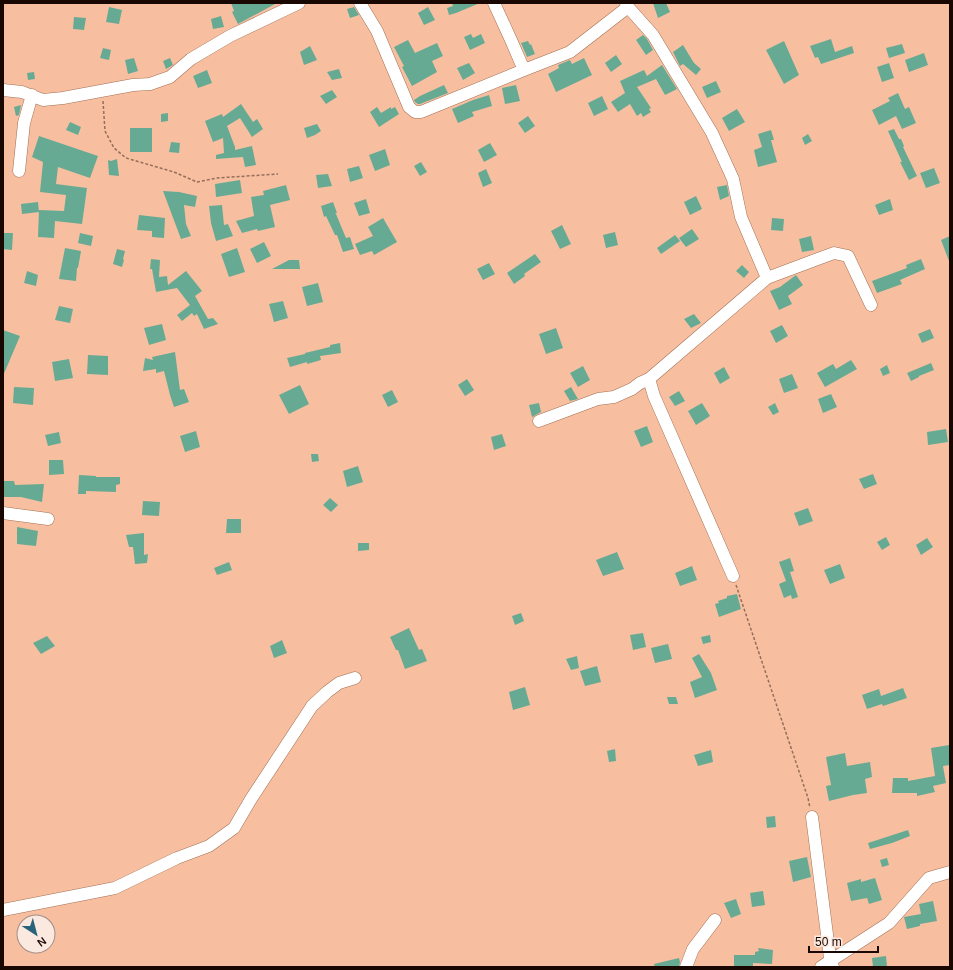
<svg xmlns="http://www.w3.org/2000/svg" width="953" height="970" viewBox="0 0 953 970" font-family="Helvetica,sans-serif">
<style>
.building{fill:#67aa93}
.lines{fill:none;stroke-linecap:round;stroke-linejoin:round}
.minor-casing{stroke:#a37053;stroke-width:13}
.path{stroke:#956e5a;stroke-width:1.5;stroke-dasharray:3 2;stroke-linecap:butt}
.minor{stroke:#fff;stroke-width:12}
</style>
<rect width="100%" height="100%" fill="#f7bfa0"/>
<!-- building -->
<path class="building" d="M231 3H277L238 24 232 12 234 11Z
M452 3H480L456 13 449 15 447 8 453 6Z
M653 3H666L670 12 658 18Z
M109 7 122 10 119 24 106 22Z
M354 7 359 15 350 18 347 9Z
M428 7 435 20 424 25 418 13Z
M221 16 224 27 213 29 211 19Z
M74 17 86 18 84 30 73 29Z
M471 34 473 38 481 34 485 43 470 50 464 37Z
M643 35 647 39 653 50 646 55 636 40Z
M831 39 835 52 852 46 854 53 821 64 818 57 815 58 810 46Z
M408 40 415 53 437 43 443 56 432 61 437 72 412 86 402 67 404 66 394 47Z
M528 41 530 45 531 44 535 54 527 57 521 43Z
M784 41 799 75 784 84 766 50Z
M902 44 905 53 889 58 886 48Z
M683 45 694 63 701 69 696 75 683 64 680 66 673 52Z
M310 46 317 60 304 65 300 52Z
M103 48 111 50 109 60 100 58Z
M924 53 928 65 909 72 905 60Z
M616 55 622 64 611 72 605 63Z
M134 58 138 71 128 74 125 60Z
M170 58 173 65 166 69 163 61Z
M584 58 592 75 556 92 548 74 559 68 558 65 570 60 572 64Z
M469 63 475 73 463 80 457 68Z
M889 63 894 78 882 82 877 67Z
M662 65 677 89 665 95 656 79 637 87 651 108 649 109 651 112 643 117 641 113 637 116 630 104 618 112 611 102 625 93 620 81 644 70 647 76Z
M339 69 342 78 332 80 327 72Z
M207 70 212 83 198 88 193 76Z
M34 72 35 79 28 80 27 73Z
M716 81 721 92 707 98 702 87Z
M444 85 448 93 420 104H418L415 102 414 100 420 96Z
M516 85 520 101 505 104 502 88Z
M332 90 337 97 326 104 320 96Z
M898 93 905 109 909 107 916 123 902 129 896 116 879 125 872 110 890 101 888 98Z
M489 95 492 106 472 112 474 116 458 123 452 109 473 100Z
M602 96 608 109 594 116 588 103Z
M241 104 253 122 257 119 263 129 252 137 240 118 227 126 235 147V150L252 146 256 165 245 167 243 157 216 159V155L224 153 223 138 213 142 205 121 222 114 223 117Z
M21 105 19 115 16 116 14 107Z
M377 107 381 113 391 107V109L395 107 399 114 379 127 370 112Z
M737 109 745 122 729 131 722 118Z
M168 113V121L161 122V114Z
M528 116 535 126 525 133 518 123Z
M70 122 81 127 78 135 66 130Z
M317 124 321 131 315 135 307 138 304 128Z
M130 128H152V152H130Z
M894 129 899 139H901L904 146 903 147 917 176 909 180 900 162H902L888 131Z
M771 130 774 140H771L777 162 758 167 754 150 762 147 758 134Z
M808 134 812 141 805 145 802 138Z
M39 136 98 156 90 178 58 167 56 184 87 188 82 224 55 221 54 238 38 237 39 210 64 211 66 195 40 192 43 162 32 157Z
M171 142 180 143 179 153 169 152Z
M490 143 497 155 484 162 478 150Z
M385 149 390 165 375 171 369 155Z
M117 159 119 176 109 175 108 160 111 161Z
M421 162 427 172 420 176 414 166Z
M359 166 363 178 350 182 347 169Z
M934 168 940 183 926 188 920 173Z
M486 169 492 183 483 187 478 173Z
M328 174 332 186 318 188 316 175Z
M240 180 242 193 216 197 215 184Z
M286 185 290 200 270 205 275 227 258 231 257 229 242 233 236 221 254 216 251 197 264 195 263 191Z
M727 185 729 196 720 200 717 187Z
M163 191 179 192 197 196 195 207 184 205 186 224 191 236 181 239Z
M696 196 702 209 690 215 684 202Z
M366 199 370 213 359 216 354 203Z
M890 199 893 210 879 215 875 205Z
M38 202 39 212 22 214 21 204Z
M333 202 337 213H335L336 214 346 238 350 237 354 249 343 252 337 235H335L326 216 324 217 321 206Z
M222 205 224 225 228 224 233 236 216 241 211 223 209 206Z
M139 215 165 218 164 238 152 237V231L137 230Z
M383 218 397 242 374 255 372 251 360 255 355 244 373 236 368 227Z
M772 218 784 219 783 231 771 230Z
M562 225 571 244 560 249 551 231Z
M692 229 699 239 686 247 679 238Z
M615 232 618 245 606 248 603 235Z
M3 233H13L12 250 3 249Z
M80 233 93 236 91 246 78 243Z
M675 235 680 241 661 254 657 248Z
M811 236 814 250 802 252 799 239Z
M950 236V261H949L941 240Z
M264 242 271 256 257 263 250 249Z
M65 248 81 251 78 268H77L76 281 59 279Z
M237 248 245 272 229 277 221 254Z
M117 249 125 251 123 259 124 260 122 267 113 264Z
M535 254 541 262 524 274 525 276 514 284 507 273Z
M151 259 160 260 159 277 167 276 168 285 186 271 202 291 195 296 208 319 213 318 218 324 204 329 197 314 194 316 192 313 182 321 177 315 190 305 177 288 156 292 152 269H150Z
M921 259 925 269 900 280 902 284 877 293 872 281 907 268 906 265Z
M289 260H299L300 269H272Z
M489 263 495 274 483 280 477 269Z
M742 265 749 272 744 278 736 271Z
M27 271 38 275 36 286 24 283Z
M796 275 803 285 788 296 792 304 779 310 770 291 780 287Z
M318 283 323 302 307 306 302 287Z
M283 301 288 318 274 322 269 304Z
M59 306 73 309 70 323 55 320Z
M694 314 701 323 691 328 684 319Z
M162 324 166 340 149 345 144 328Z
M782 325 788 336 776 343 770 331Z
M556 328 563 348 546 354 539 334Z
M930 329 934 338 922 343 918 334Z
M3 330 20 336 3 376Z
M340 343 341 353 320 356 321 360 307 364V362L290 367 287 358 305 354V353L330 347V345Z
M175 352 180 390 184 389 189 402 174 407 170 395 164 371 156 373V369L143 371 145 358 153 360 152 357Z
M88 355 108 356V375L87 374Z
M69 359 73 378 55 381 52 362Z
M851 360 857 369 825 387 817 373 833 364 836 369Z
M931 363 934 370 919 376V377L911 381 907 373Z
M887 365 890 373 883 376 880 369Z
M583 366 590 380 578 387 570 373Z
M724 367 730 378 720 384 714 373Z
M792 374 798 388 784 393 779 379Z
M467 379 474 390 465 396 458 385Z
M300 385 309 404 289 414 279 395Z
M14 387 34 388 33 405 13 403Z
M571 387 578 399 570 401 564 391Z
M392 390 398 402 388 407 382 395Z
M679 391 685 401 675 406 669 397Z
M831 394 837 407 823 413 818 399Z
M539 403 541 412 532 417 529 405Z
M702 403 710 416 696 425 688 411Z
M775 403 779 412 773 415 768 407Z
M647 426 653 442 641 447 634 431Z
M946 429 948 442 928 445 927 432Z
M196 431 200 447 185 452 180 436Z
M59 432 61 443 48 446 45 435Z
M502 434 506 446 494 450 491 437Z
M311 454H318L319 461 312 462Z
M49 460H63L64 474 49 475Z
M358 466 363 482 347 487 343 471Z
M873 474 877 484 864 489 859 479Z
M79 475 96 476V477H120V484L116 485V492L86 491V494H78Z
M3 481H14L15 485 44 484 42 502 21 497H3Z
M330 498 338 505 331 512 323 505Z
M143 501 160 502 159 516 142 515Z
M808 508 813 521 799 526 794 513Z
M227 519H241V533H226Z
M17 527 38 531 36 546 17 544Z
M144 533V555L148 554 147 563 135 564 133 547H129L126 535Z
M886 537 890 545 882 550 877 542Z
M927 538 933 547 921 555 916 545Z
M358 543H369V550L358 551Z
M617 552 624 569 603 576 596 560Z
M790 558 794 571 790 572 798 597 792 599 791 595 784 598 779 584 786 581 779 562Z
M229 562 232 570 217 575 214 568Z
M840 564 845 578 830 584 824 570Z
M692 566 697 580 680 586 675 573Z
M737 594 741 609 719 617 715 604 719 603 718 601 727 598V596Z
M521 613 524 621 515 625 512 616Z
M409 628 419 650 422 649 427 661 405 669 398 650H396L390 637Z
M643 633 646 647 633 650 630 635Z
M710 635 711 642 703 644 701 637Z
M47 636 55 646 41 654 33 643Z
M282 640 287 653 274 658 270 646Z
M668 644 672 659 655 663 651 648Z
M699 654 711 673 717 690 695 698 690 682 702 677 692 658Z
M577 656 579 668 571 670 566 659Z
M597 666 601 682 585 686 580 671Z
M525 687 530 705 513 710 509 692Z
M903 688 907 698 883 706 882 704 867 709 862 695 879 689 881 696Z
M667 697H676L678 704H669Z
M949 745 950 765 943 766 946 783 933 786 935 792 917 796V793H892L893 778H908V781L935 776 931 748Z
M615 749 616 761 609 762 607 751Z
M711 750 713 762 698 766 694 755Z
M845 753 847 766 870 762 872 777 865 779 867 793 853 795 829 801 826 786 831 785 826 757Z
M775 816 776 827 767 828 766 817Z
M908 830 910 836 892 843 870 849 868 843Z
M807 857 811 877 793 882 789 861Z
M887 858 889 865 882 867 880 860Z
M875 878 882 900 869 904 867 898 851 901 847 883 861 879V882Z
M763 891 765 905 752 907 750 893Z
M736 899 741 914 731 918 724 903Z
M933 901 937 921 920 924V926L907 929 904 917 921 914 919 904Z
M758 948 773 950 772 964 753 963V967H734V955H755V952L759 951Z
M886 956 887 967H873L872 958Z
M679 958 680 962 679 967H655L654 964Z"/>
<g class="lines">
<defs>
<path id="minor" d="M360 3 377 31 409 107 415 112H421L524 70 570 52 628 7
M494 3 511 40 524 70
M626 3 628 7 653 35 712 133 733 179 741 217 767 278
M3 90 22 92 43 100 63 98 133 85 150 84 170 77 191 59 230 36 299 3
M19 171 24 123 32 95
M649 379 654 396 733 576
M539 421 598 399 614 397 632 389 640 383 649 379 767 278 834 253 848 256 871 305
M3 513 48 519
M812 817 830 958 833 967
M3 910 115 888 177 858 209 846 234 828 251 799 312 706 327 692 339 683 355 678
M686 967 693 949 715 920
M821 967 889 923 929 878 950 872"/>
</defs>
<!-- minor casing -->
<use href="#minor" class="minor-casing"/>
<!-- path -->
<path class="path" d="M103 101 105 131 114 148 126 158 174 172 197 182 217 178 278 174
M736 585 808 798 810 808"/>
<!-- minor -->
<use href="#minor" class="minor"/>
</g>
<!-- border -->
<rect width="953" height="970" fill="none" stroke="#190701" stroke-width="8"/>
<!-- north arrow -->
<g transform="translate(36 934) rotate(144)"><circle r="19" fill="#fbe9e0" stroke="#a18f87"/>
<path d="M0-3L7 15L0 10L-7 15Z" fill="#29627b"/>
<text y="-6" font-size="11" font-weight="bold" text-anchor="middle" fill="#190701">N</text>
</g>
<!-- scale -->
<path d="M809 946v6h69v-6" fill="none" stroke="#190701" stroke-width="2"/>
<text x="815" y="946" font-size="12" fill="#190701" stroke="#fbe9e0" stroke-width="3" paint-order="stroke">50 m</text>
</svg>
